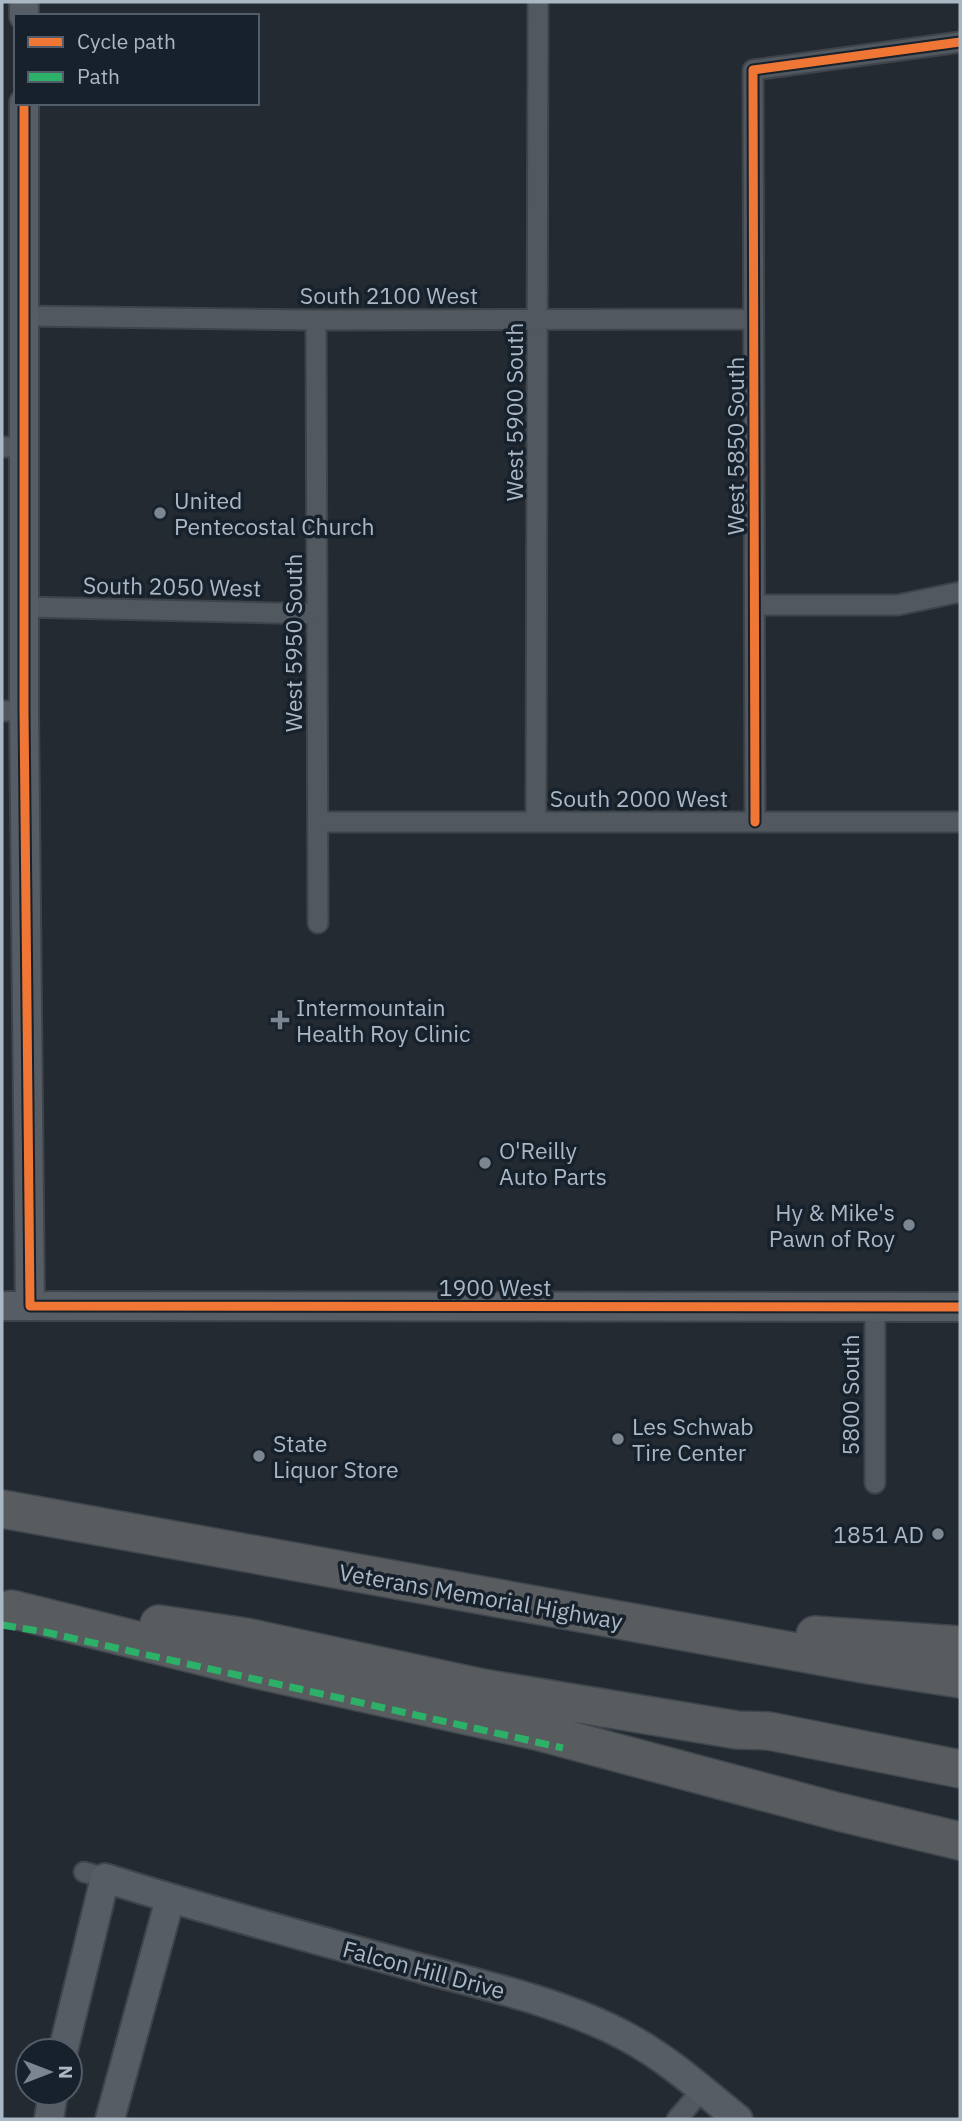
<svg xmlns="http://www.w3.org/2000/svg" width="962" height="2121" viewBox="0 0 962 2121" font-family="'IBM Plex Sans',sans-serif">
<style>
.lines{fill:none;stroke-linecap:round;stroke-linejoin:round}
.street-casing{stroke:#3f444a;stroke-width:23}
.secondary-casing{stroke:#3f444a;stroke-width:32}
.highway-casing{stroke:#3f464e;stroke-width:40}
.street{stroke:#525860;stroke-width:19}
.secondary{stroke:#565d65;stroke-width:28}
.highway{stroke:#585c5f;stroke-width:37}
.quiet{stroke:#2db169;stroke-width:7;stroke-dasharray:14 7;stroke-linecap:butt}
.cycleway-casing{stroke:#17212c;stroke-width:13}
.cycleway{stroke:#f07635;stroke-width:9}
.poi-dot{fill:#7b8691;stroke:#17212c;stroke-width:2.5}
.labels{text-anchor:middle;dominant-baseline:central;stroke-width:7;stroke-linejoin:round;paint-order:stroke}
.street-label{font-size:23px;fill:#aab7c5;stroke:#17212c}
.poi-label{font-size:23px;fill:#aab7c5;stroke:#17212c;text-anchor:start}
</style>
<rect width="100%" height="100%" fill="#232a31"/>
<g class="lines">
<defs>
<path id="street" d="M24 316 316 320 753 319
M316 320 318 923
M2 447H24
M755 605H898L960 592
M25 607 317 614
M2 711H24
M318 822H960
M536 822 538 2
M755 822 753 70 960 42
M875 1307V1483
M84 1872 105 1878
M677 2119 702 2090"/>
<path id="secondary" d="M24 16V2
M24 103V711L30 1306
M2 1306 960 1307
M63 2051 105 1878C211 1912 319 1940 427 1970 492 1987 568 2005 627 2037 668 2059 702 2090 738 2119
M49 2119 53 2093
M110 2119 170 1899"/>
<path id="highway" d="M2 1509 869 1665 960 1679
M11 1609 258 1670 536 1731 839 1812 960 1841
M159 1624 246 1637 483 1688 737 1730 769 1731 960 1769
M815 1635 960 1645"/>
</defs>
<!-- street casing -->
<use href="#street" class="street-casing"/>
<!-- secondary casing -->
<use href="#secondary" class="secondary-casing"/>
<!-- highway casing -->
<use href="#highway" class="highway-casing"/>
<!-- street -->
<use href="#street" class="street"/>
<!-- secondary -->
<use href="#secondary" class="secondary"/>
<!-- highway -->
<use href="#highway" class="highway"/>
<!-- quiet -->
<path class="quiet" d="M2 1625 45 1632 563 1748"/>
<defs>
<path id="cycleway" d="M24 103V711L30 1306 960 1307
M755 822 753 70 960 42"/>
</defs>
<!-- cycleway casing -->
<use href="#cycleway" class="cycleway-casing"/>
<!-- cycleway -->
<use href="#cycleway" class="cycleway"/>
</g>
<!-- markers -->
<g class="poi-dot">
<circle cx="160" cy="513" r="7"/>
<path d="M276.5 1009.5h7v7h7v7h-7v7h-7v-7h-7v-7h7z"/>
<circle cx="485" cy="1163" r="7"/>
<circle cx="909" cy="1225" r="7"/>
<circle cx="618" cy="1439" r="7"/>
<circle cx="259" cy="1456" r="7"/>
<circle cx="938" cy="1534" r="7"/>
</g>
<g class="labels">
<!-- street labels -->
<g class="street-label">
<text x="389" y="295">South 2100 West</text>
<text transform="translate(514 412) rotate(-90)">West 5900 South</text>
<text transform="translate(735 446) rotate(-90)">West 5850 South</text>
<text transform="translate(172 586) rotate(1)">South 2050 West</text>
<text transform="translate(293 643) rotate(-90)">West 5950 South</text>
<text x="639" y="798">South 2000 West</text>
<text x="495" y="1287">1900 West</text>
<text transform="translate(850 1395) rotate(-90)">5800 South</text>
<text transform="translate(481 1596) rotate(10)">Veterans Memorial Highway</text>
<text transform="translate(424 1969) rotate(15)">Falcon Hill Drive</text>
</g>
<!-- poi labels -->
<g class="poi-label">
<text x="174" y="500">United<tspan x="174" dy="26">Pentecostal Church</tspan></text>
<text x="296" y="1007">Intermountain<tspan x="296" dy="26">Health Roy Clinic</tspan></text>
<text x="499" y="1150">O'Reilly<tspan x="499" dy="26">Auto Parts</tspan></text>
<text x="895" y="1212" text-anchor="end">Hy &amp; Mike's<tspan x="895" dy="26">Pawn of Roy</tspan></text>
<text x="632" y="1426">Les Schwab<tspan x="632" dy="26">Tire Center</tspan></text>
<text x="273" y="1443">State<tspan x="273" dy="26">Liquor Store</tspan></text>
<text x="924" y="1534" text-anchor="end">1851 AD</text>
</g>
</g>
<!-- border -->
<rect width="962" height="2121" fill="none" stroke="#aab7c5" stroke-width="7"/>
<!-- legend -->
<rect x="14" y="14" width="245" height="91" fill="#17212c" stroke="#525d69" stroke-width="2"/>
<rect x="28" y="37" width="35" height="10" fill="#f07635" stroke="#525d69" stroke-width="2"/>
<text x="77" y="49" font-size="21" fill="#aab7c5">Cycle path</text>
<rect x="28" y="72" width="35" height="10" fill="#2db169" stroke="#525d69" stroke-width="2"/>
<text x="77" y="84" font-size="21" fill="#aab7c5">Path</text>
<!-- north arrow -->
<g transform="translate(49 2072) rotate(90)"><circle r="33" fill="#17212c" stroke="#525d69" stroke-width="2"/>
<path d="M0-5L12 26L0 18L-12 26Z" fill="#7b8691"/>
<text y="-10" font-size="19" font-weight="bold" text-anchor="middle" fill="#aab7c5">N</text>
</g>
</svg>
